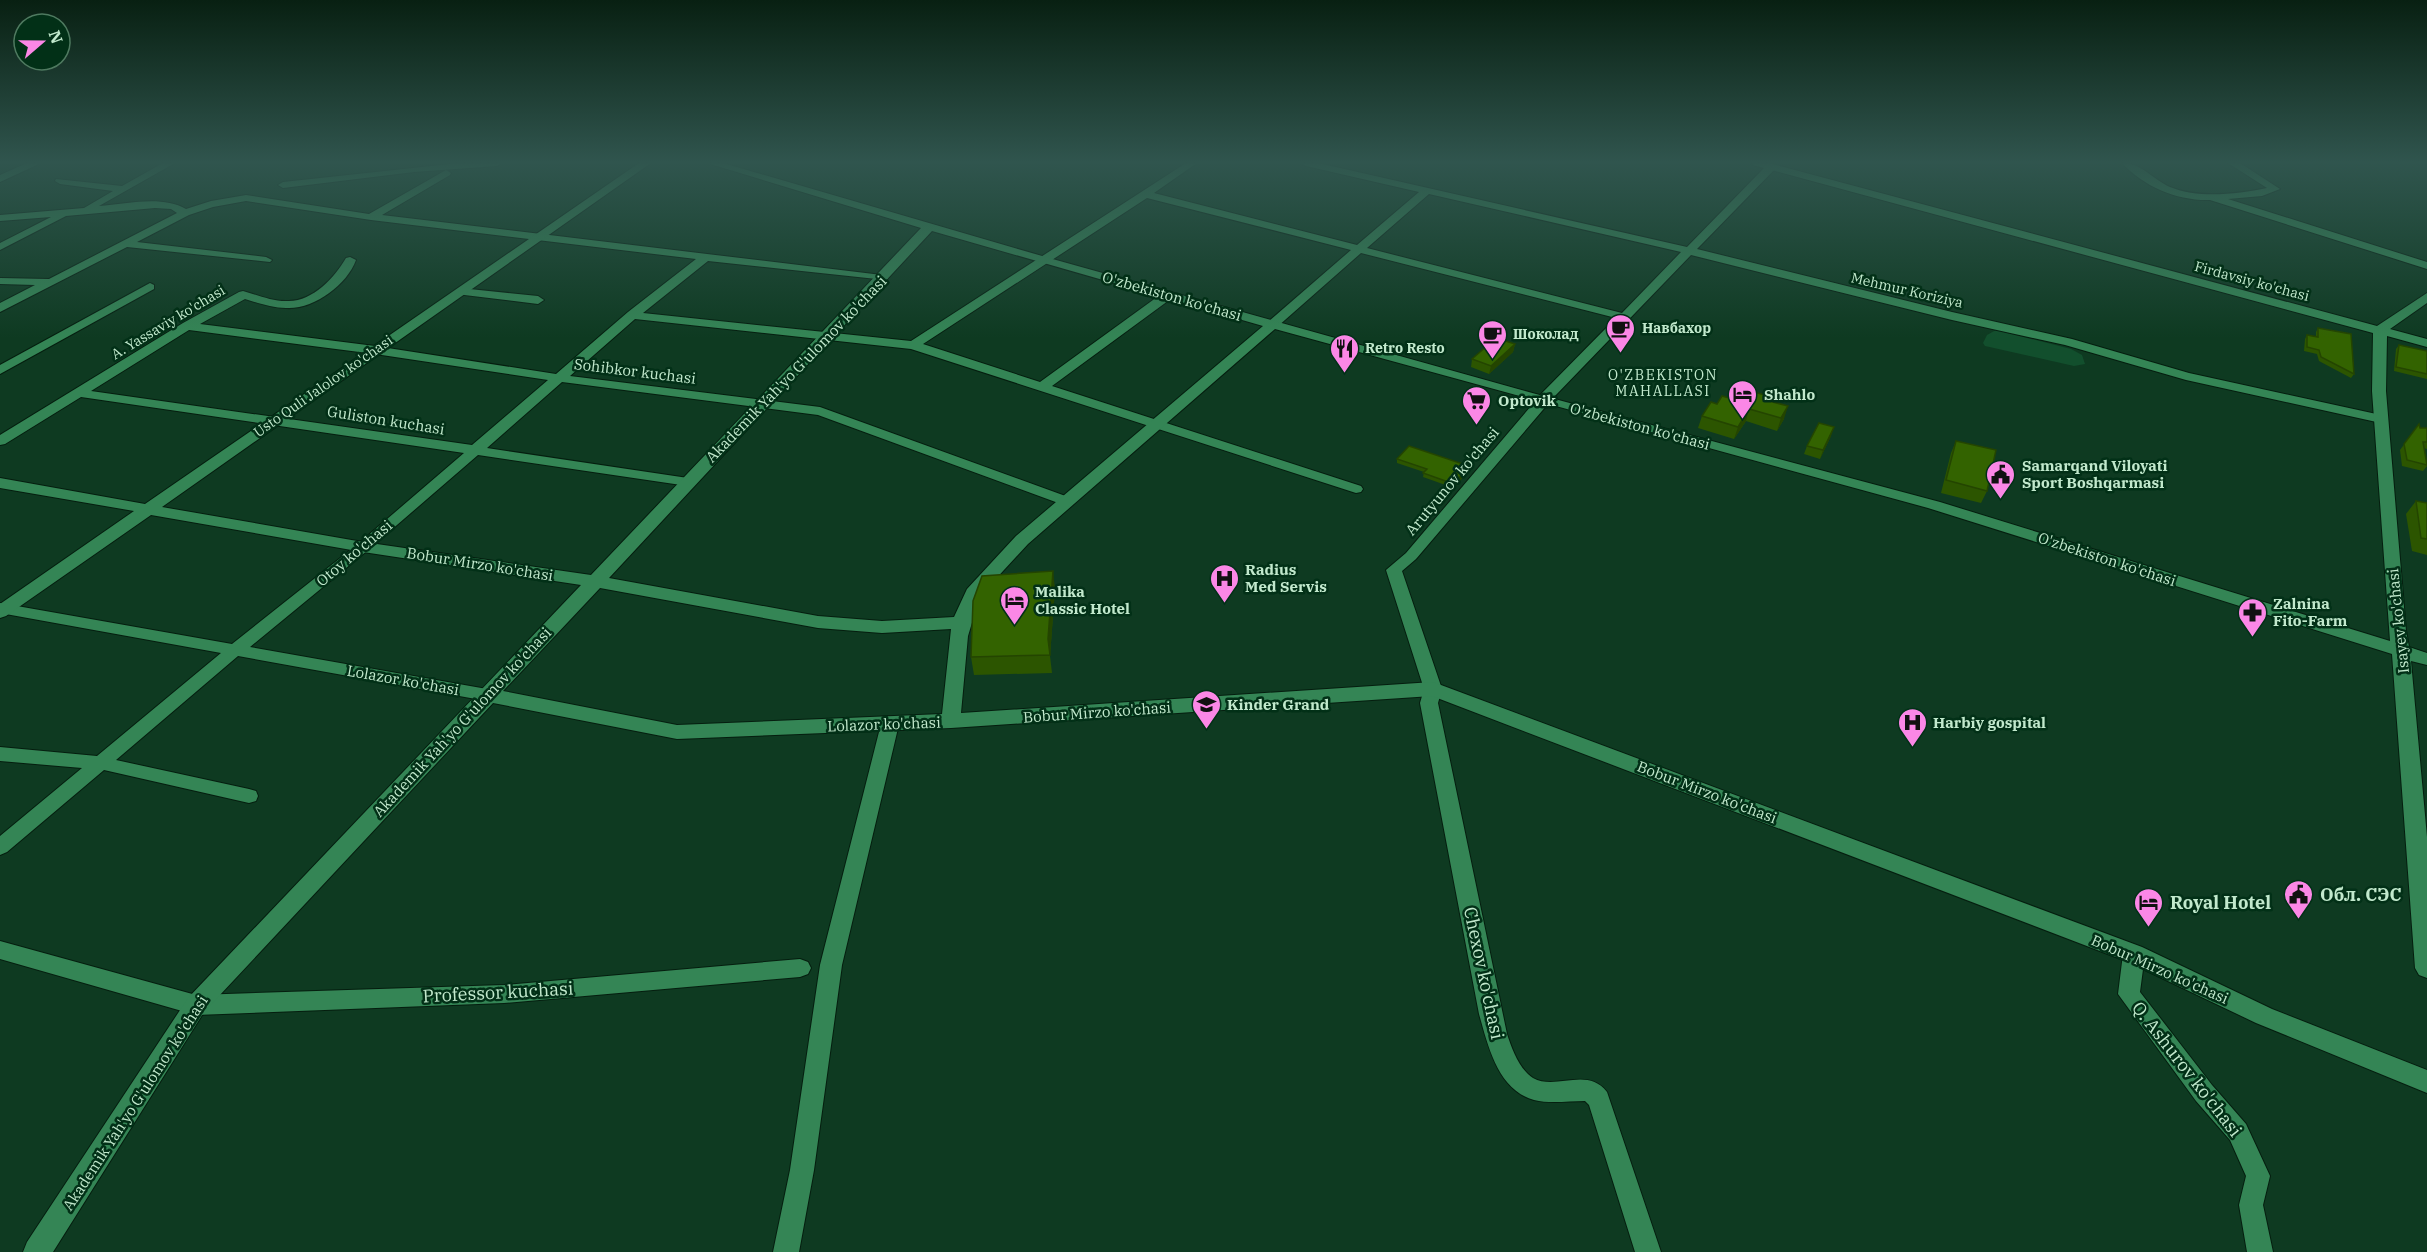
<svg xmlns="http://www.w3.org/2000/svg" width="2427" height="1252" viewBox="0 0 2427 1252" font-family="'IBM Plex Serif',serif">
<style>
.green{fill:#124f2d}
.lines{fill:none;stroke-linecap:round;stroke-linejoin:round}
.street-casing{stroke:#051e0f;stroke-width:2}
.secondary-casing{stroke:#051e0f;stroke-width:2}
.street{fill:#348555;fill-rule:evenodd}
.secondary{fill:#348555;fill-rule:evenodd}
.wall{fill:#2c5500}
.shaded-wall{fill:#244500}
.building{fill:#336300;stroke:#244500;stroke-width:1.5}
.labels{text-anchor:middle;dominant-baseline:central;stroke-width:5;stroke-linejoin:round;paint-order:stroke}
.far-street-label{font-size:14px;fill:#c2e9cd;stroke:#023017}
.far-poi-label{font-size:14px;font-weight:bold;fill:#c2e9cd;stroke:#023017;text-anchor:start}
.far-neighbourhood-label{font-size:14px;letter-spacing:1.5px;fill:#c2e9cd;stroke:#023017}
.street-label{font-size:15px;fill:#c2e9cd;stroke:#023017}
.poi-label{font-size:15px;font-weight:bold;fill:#c2e9cd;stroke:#023017;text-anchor:start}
.near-poi-label{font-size:18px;font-weight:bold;fill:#c2e9cd;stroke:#023017;text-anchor:start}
.near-street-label{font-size:18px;fill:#c2e9cd;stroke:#023017}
</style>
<rect width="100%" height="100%" fill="#0e3a21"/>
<!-- green -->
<path class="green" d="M1996 330 2071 349 2082 355 2085 364 2074 366 1985 346 1983 343 1987 335Z"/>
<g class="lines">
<defs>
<path id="street" d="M163 163H175L99 206C127 204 162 195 186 209L211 201 246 195 369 214 446 170 451 173 450 175 382 215 882 275 888 278 886 280 708 261 643 313 911 341 1186 163H1197L1154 193 1357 245 1419 192 1306 166 1301 163H1318L1687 247 1767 165H1775V169L1697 249 1952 312 2072 339 2189 373 2381 415 2388 419 2381 423 2186 380 2065 345 1952 320 1691 255 1553 398 1416 559 1402 571 1442 689 1438 703 1507 1034C1512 1049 1519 1069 1533 1078 1556 1091 1587 1066 1607 1092L1661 1252H1635L1589 1105 1585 1101C1568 1101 1550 1104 1534 1100 1498 1090 1488 1046 1479 1014L1420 703 1424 689 1386 570 1406 553 1543 392 1616 318 1361 253 1277 327H1269V321L1351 250 1147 198 923 344 1040 382 1164 292H1172V298L1052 386 1361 486 1363 489 1361 492 1356 493 911 349 635 319 570 376 820 407 1071 498 1073 501 1066 505 1061 504 818 415 562 382 487 448 688 478 693 479 695 482 693 485 688 486 478 455 368 550 250 647 487 689 493 691 496 695 493 699 487 701 238 656 116 760 249 789 256 791 258 796 256 801 249 803 104 770 7 852 0 855V836L82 768 0 761V747L97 756 221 653 0 613V603L232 644 358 544 464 453 81 397 5 444 0 445V435L183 323 239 292 243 291C258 295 273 302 289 301 313 301 335 277 346 258L350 257 356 260C347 285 313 310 286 308 272 308 258 303 245 299L200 324 375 346 556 374 628 312 696 259 371 220 246 201 213 207 189 215 137 242 266 257 272 260 270 262 127 247 0 312V303L35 285 0 284V278L49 279 177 213 171 209 155 208 66 216 0 250V243L51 217 0 221V215L84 208 113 191 60 184 55 181 56 179 122 186ZM1429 194 1681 252 1622 313 1367 248ZM189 330 375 354 548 380 472 445 91 391Z
M459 163H502L497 166 414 172 283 188 278 185 283 182Z
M2122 163C2140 162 2154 180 2170 187 2199 199 2237 194 2267 188L2228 163H2240L2280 189 2262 196 2228 199 2427 262V269L2210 200C2178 201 2144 187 2122 163Z
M150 283 154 285V289L0 374V365Z
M460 288 538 296 544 300 538 304 456 294V290Z
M890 718 896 720 899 724 842 965 814 1170 799 1252H773L790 1170 820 965 881 724 884 720Z
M0 941 196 995 504 985 800 959 808 962 811 968 808 974 800 977 504 1003 196 1015 0 959Z
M2134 945 2141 948 2145 954 2140 992 2212 1085 2246 1124 2270 1176 2263 1205 2273 1252H2247L2239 1205 2246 1176 2230 1140 2196 1101 2118 994 2123 954 2127 948Z"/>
<path id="secondary" d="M27 163H41L0 182V175Z
M639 163H651L162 507 363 542 591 575 921 228 707 163H723L1049 258 1536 394 1940 502 2390 641 2372 391 2373 333 1753 165 1752 163H1769L2377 326 2427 293V303L2390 329 2427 339V347L2387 336 2386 391 2406 631 2409 647 2427 653V665L2411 661 2427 837V978L2419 975 2415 968 2392 654 1928 508 1275 329 1028 544 980 596 968 636 961 713 1433 682 2142 947 2272 1009 2427 1070V1093L2256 1023 2126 961 1432 696 951 728 677 739 493 703 204 1012 53 1252H23L27 1242 188 998 581 585 363 552 151 515 6 616 0 618V604L134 511 0 488V478L145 504ZM932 231 1263 326 1016 536 967 589 954 617 882 621 818 616 609 578ZM600 588 818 628 882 633 951 629 942 714 677 725 503 691Z"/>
</defs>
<!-- street casing -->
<use href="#street" class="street-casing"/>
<!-- secondary casing -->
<use href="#secondary" class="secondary-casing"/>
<!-- street -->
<use href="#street" class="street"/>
<!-- secondary -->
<use href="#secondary" class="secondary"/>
</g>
<!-- wall -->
<path class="wall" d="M2318 328 2354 374 2351 378 2319 361 2317 354 2304 351 2305 339 2307 335 2316 337V332Z
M1515 344 1513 352 1489 374 1471 367 1472 359Z
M2399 345 2427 351V379L2394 371 2396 349Z
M1771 401 1784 419 1777 431 1746 421 1734 439 1698 428 1702 416 1717 404Z
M2419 424 2420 428H2427V449L2424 448 2427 466 2423 471 2402 466 2400 450Z
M1831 436 1820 459 1804 454 1807 446Z
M1956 441 1987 491 1981 503 1941 493 1951 453Z
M1397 459 1469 470 1454 488 1423 477 1424 472 1397 463Z
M2416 501 2427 503V555L2412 551 2406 514Z
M1055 589 1050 656 1052 673 974 675 971 657Z"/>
<!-- shaded-wall -->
<path class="shaded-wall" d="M1515 344 1513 352 1489 374 1491 366Z
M1788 406 1784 419 1777 431 1781 418Z
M1749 409 1746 421 1734 439 1738 427Z
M1834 427 1831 436 1820 459 1823 450Z
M1469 466V470L1454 488V484Z
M1053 571 1055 589 1050 657 1048 639Z"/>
<!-- building -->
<path class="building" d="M2318 328 2351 334 2354 374 2321 357 2319 350 2307 347V335L2318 337Z
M1496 338 1515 344 1491 366 1472 359Z
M2399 345 2427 351V374L2396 367Z
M1750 391 1772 397 1769 401 1788 406 1781 418 1749 409 1738 427 1702 416 1711 402 1717 404 1722 396 1743 402Z
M1819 423 1834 427 1823 450 1807 446Z
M2419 424 2420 428H2427V442H2423L2427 465 2407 460 2404 444Z
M1956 441 1996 450 1987 491 1946 480Z
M1409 446 1469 466 1454 484 1423 473 1427 469 1397 459Z
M2416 501 2427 503V539L2421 538Z
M1053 571 1048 639 1050 655 971 657 973 601 982 576Z"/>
<!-- sky -->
<linearGradient id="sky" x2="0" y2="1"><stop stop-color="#082012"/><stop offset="0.48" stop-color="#30554e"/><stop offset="1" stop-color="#30554e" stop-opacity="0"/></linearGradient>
<rect width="2427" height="338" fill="url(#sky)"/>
<!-- icons -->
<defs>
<symbol id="cafe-pin" viewBox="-11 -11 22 30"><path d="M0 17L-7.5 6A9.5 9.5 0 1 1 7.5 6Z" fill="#fb87e6" stroke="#023017"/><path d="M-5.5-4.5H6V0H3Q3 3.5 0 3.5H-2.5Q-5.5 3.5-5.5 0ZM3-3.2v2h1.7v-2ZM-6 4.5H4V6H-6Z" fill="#111"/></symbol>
<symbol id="restaurant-pin" viewBox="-11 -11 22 30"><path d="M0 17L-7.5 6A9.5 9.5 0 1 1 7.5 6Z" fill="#fb87e6" stroke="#023017"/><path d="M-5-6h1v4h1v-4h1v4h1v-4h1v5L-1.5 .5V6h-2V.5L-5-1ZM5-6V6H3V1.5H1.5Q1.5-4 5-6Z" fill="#111"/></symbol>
<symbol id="hotel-pin" viewBox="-11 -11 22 30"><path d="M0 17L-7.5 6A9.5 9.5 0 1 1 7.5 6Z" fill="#fb87e6" stroke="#023017"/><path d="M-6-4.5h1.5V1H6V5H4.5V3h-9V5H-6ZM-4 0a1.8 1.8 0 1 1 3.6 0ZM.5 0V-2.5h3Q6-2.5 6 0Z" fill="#111"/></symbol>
<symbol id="supermarket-pin" viewBox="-11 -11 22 30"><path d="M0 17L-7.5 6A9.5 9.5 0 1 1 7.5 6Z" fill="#fb87e6" stroke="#023017"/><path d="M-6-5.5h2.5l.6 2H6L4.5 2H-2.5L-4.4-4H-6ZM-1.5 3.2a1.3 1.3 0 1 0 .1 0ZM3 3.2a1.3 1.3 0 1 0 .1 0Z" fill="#111"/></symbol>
<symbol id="civic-pin" viewBox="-11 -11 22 30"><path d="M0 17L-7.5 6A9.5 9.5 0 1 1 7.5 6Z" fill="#fb87e6" stroke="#023017"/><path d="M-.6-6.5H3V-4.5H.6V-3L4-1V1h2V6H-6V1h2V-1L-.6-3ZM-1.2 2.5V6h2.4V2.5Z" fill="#111"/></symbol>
<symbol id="hospital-pin" viewBox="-11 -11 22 30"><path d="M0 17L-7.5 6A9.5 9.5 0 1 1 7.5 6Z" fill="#fb87e6" stroke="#023017"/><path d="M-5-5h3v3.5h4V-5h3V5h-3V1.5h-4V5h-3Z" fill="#111"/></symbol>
<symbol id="pharmacy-pin" viewBox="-11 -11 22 30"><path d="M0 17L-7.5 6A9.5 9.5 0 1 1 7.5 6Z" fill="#fb87e6" stroke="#023017"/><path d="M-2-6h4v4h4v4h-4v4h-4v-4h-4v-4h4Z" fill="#111"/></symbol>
<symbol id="school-pin" viewBox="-11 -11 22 30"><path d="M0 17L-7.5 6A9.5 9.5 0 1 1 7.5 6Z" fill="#fb87e6" stroke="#023017"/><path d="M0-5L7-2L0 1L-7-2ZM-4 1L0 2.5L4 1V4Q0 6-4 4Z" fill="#111"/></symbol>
</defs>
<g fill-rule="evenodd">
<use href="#cafe-pin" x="1604" y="312" width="33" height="45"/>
<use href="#cafe-pin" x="1476" y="318" width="33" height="45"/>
<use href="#restaurant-pin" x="1328" y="332" width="33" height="45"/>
<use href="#hotel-pin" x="1726" y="378" width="33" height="45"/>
<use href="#supermarket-pin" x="1460" y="384" width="33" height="45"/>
<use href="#civic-pin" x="1984" y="458" width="33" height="45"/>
<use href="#hospital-pin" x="1208" y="562" width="33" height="45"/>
<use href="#hotel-pin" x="998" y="584" width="33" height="45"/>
<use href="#pharmacy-pin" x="2236" y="596" width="33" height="45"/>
<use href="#school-pin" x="1190" y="688" width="33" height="45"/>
<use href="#hospital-pin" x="1896" y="706" width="33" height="45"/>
<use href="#civic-pin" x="2282" y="878" width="33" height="45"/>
<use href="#hotel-pin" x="2132" y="886" width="33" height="45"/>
</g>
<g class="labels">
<!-- far-street labels -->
<g class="far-street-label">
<text transform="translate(2252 281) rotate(15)">Firdavsiy ko'chasi</text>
<text transform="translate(1907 290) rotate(13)">Mehmur Koriziya</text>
<text transform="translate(168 322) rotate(-31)">A. Yassaviy ko'chasi</text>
<text transform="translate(323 386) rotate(-35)">Usto Quli Jalolov ko'chasi</text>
</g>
<!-- far-poi labels -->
<g class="far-poi-label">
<text x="1642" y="328">Навбахор</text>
<text x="1513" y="334">Шоколад</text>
<text x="1365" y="348">Retro Resto</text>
</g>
<!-- far-neighbourhood labels -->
<g class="far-neighbourhood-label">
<text x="1663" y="375">O'ZBEKISTON<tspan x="1663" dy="16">MAHALLASI</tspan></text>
</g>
<!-- street labels -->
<g class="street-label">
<text transform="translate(1172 296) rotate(16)">O'zbekiston ko'chasi</text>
<text transform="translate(796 369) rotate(-46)">Akademik Yah'yo G'ulomov ko'chasi</text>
<text transform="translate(635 371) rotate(7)">Sohibkor kuchasi</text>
<text transform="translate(386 420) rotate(9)">Guliston kuchasi</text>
<text transform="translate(1640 426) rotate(15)">O'zbekiston ko'chasi</text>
<text transform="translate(1452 481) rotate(-50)">Arutyunov ko'chasi</text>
<text transform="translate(354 553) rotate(-40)">Otoy ko'chasi</text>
<text transform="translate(2107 559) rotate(18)">O'zbekiston ko'chasi</text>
<text transform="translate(480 564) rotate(9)">Bobur Mirzo ko'chasi</text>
<text transform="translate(2398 621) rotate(-96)">Isayev ko'chasi</text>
<text transform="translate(403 680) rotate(10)">Lolazor ko'chasi</text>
<text transform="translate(1097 712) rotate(-4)">Bobur Mirzo ko'chasi</text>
<text transform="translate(462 722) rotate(-47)">Akademik Yah'yo G'ulomov ko'chasi</text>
<text transform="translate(884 724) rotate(-2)">Lolazor ko'chasi</text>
<text transform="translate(1707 792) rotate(21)">Bobur Mirzo ko'chasi</text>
<text transform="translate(2160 969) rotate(24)">Bobur Mirzo ko'chasi</text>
<text transform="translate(135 1103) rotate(-57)">Akademik Yah'yo G'ulomov ko'chasi</text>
</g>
<!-- poi labels -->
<g class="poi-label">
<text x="1764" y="394">Shahlo</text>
<text x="1498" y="400">Optovik</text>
<text x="2022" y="465">Samarqand Viloyati<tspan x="2022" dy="17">Sport Boshqarmasi</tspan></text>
<text x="1245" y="569">Radius<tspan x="1245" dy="17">Med Servis</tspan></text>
<text x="1035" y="591">Malika<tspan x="1035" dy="17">Classic Hotel</tspan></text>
<text x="2273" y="603">Zalnina<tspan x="2273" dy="17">Fito-Farm</tspan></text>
<text x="1227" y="704">Kinder Grand</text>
<text x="1933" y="722">Harbiy gospital</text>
</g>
<!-- near-poi labels -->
<g class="near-poi-label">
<text x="2320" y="894">Обл. СЭС</text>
<text x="2170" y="902">Royal Hotel</text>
</g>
<!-- near-street labels -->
<g class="near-street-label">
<text transform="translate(1484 973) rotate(78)">Chexov ko'chasi</text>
<text transform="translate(498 992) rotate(-3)">Professor kuchasi</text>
<text transform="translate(2187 1069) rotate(52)">Q. Ashurov ko'chasi</text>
</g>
</g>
<!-- north arrow -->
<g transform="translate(42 42) rotate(70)"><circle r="28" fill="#023017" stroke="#4f7a60" stroke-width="1.5"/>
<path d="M0-4.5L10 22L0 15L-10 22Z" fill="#fb87e6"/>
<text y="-9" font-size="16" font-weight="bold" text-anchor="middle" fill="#c2e9cd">N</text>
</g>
</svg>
